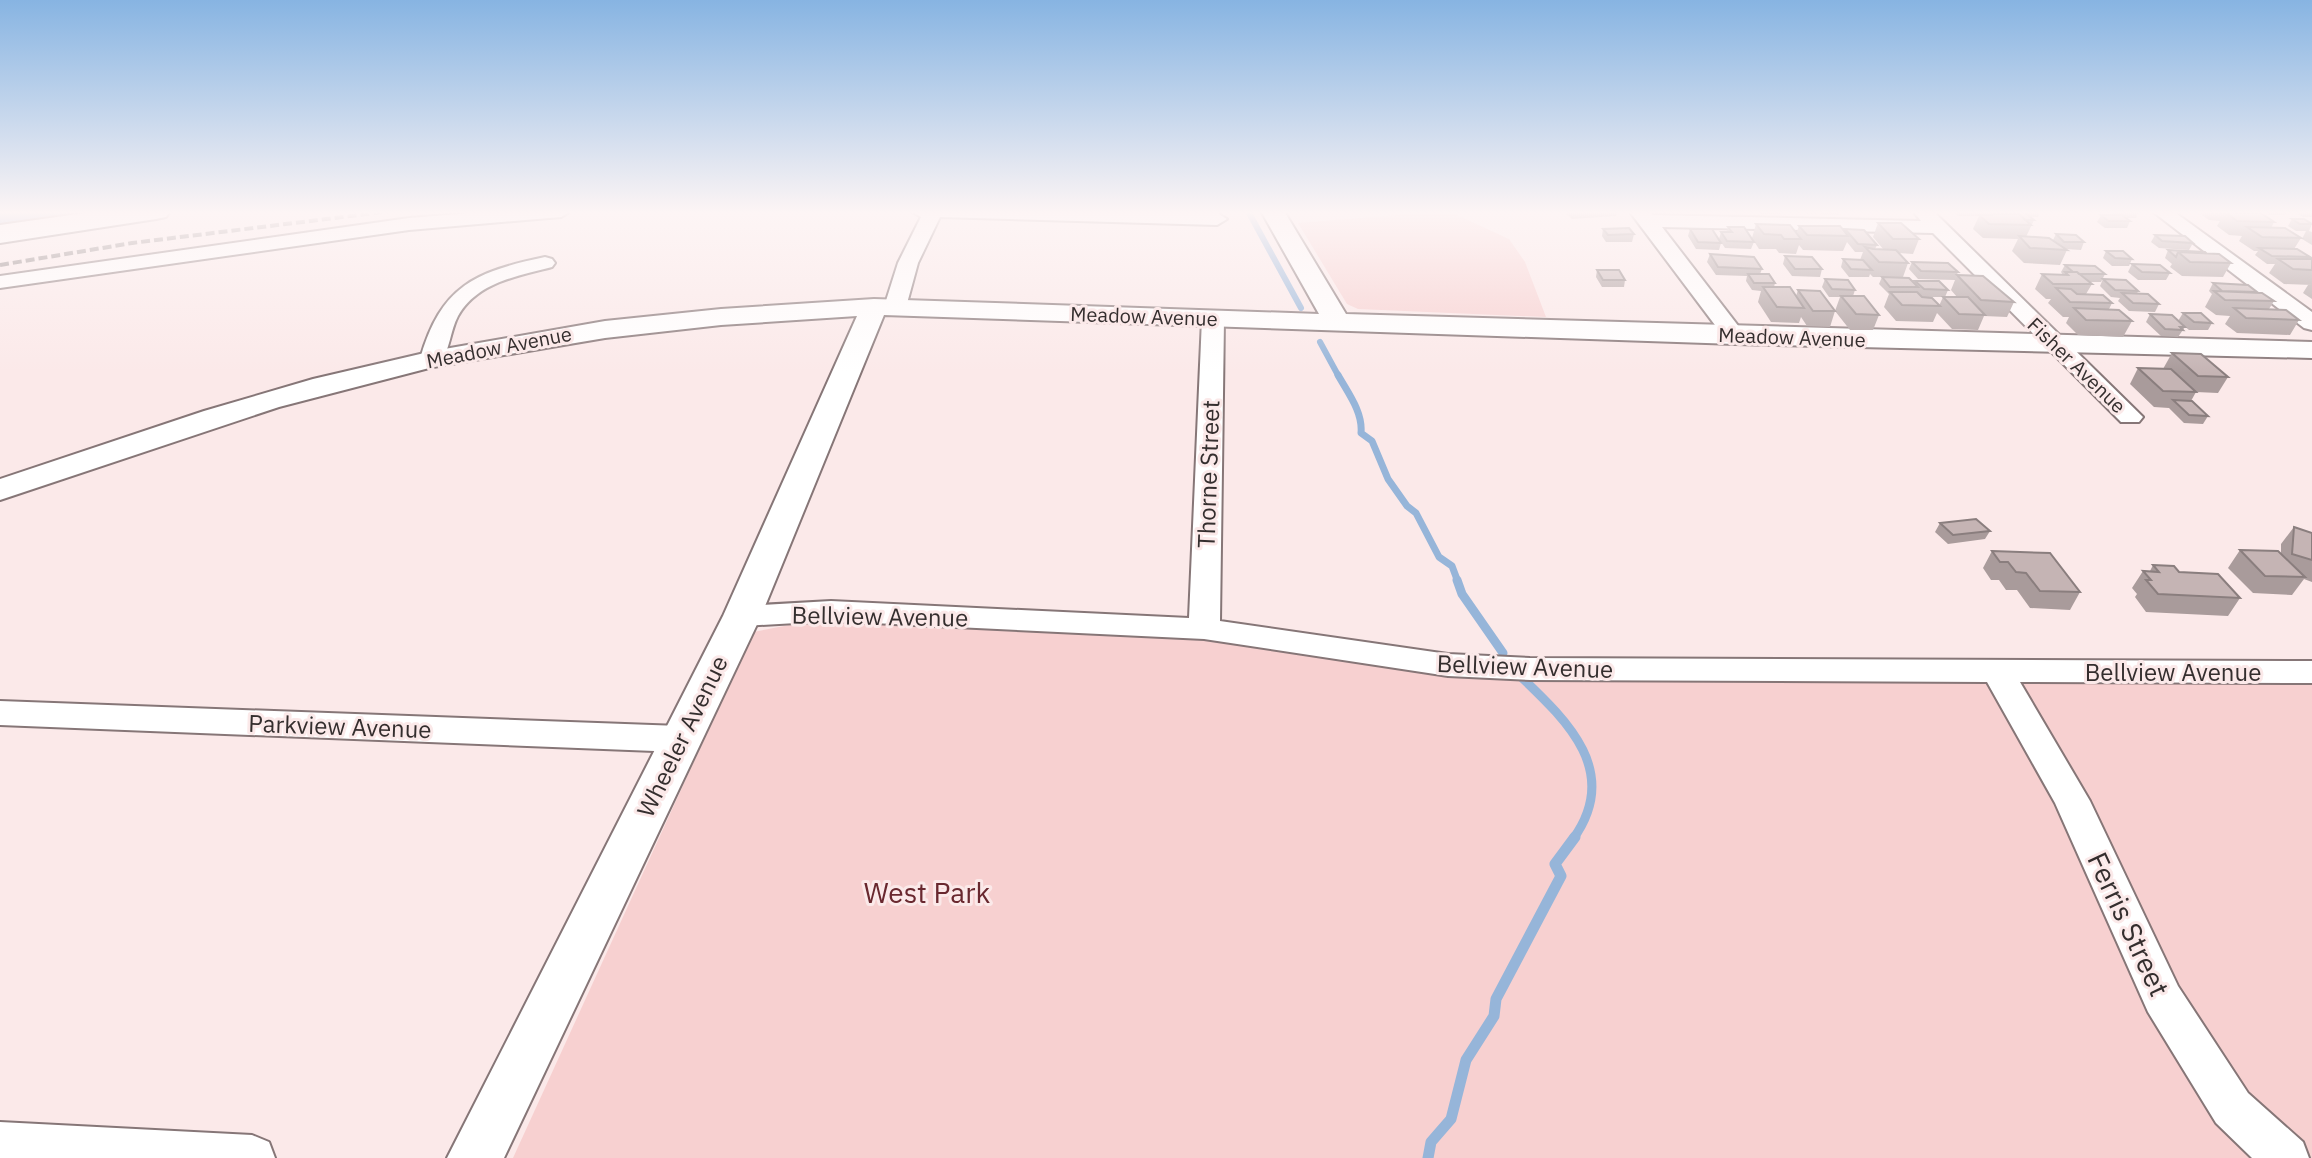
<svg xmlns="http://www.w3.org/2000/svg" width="2312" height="1158" viewBox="0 0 2312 1158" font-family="'IBM Plex Sans',sans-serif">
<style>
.green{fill:#f7d0d0}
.water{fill:#96b5d9}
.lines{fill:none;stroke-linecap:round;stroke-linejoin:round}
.stream-far3{stroke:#96b5d9;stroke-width:6}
.stream-far2{stroke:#96b5d9;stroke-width:7}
.stream-far1{stroke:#96b5d9;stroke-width:9}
.stream{stroke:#96b5d9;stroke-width:11}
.minor-casing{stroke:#867677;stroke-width:4}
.tertiary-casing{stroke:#867677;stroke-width:4}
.primary-casing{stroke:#867677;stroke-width:4}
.minor{fill:#fff;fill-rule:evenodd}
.tertiary{fill:#fff;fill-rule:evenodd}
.primary{fill:#fff;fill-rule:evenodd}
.rail{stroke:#837878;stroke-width:4;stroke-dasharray:9 4;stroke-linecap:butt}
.wall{fill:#a99b9b;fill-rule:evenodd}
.building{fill:#c5b4b4;stroke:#8a7e7e;stroke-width:2}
.labels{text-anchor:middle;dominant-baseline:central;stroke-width:6;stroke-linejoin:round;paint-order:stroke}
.far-street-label{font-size:20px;fill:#342e2e;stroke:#fbe9e9}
.street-label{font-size:24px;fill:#342e2e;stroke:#fbe9e9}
.near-park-label{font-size:28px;fill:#69282f;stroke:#fbe9e9}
.near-street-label{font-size:28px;fill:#342e2e;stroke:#fbe9e9}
</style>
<rect width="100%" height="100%" fill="#fbe9e9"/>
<!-- green -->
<path class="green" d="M1448 211 1509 239 1525 262 1546 317 1358 309 1347 304 1298 223Z
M810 621 1186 636 1276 650 1677 670 2312 680V1158H513L753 632Z"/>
<!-- water -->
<path class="water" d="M0 211H104L0 227Z"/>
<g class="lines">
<!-- stream-far3 -->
<path class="stream-far3" d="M1248 211 1301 308
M1320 342 1339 377"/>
<!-- stream-far2 -->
<path class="stream-far2" d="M1338 375C1348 393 1363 412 1361 433L1372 441 1388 479 1407 506 1416 513 1439 557 1452 566 1458 582"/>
<!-- stream-far1 -->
<path class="stream-far1" d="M1457 580 1462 594 1503 653
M1516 672C1564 718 1623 770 1573 839"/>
<!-- stream -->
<path class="stream" d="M1428 1158 1431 1142 1451 1119 1466 1060 1494 1016 1496 999 1561 876 1555 864 1575 837"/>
<defs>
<path id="minor" d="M496 211H571L561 217 409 230 0 288V276L409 218Z
M911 211 1217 213 1227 219 1217 225 940 217 918 263 906 307 895 314 884 307 898 263 921 217Z
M1649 211 1653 215 1921 221 1913 211H1933L2143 417 2139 422H2121L1933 233 1662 227 1746 336 1743 341H1727L1630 212Z
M2152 211H2173L2312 312V330L2304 328Z
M545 257 552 259 555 263 552 267C518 276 477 282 458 316 450 331 450 350 440 364H424L420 359C441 286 474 272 545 257Z
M1213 312 1224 319 1220 621 1448 654 1530 658 2312 661V683L2020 682 2090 801 2178 986 2248 1093 2303 1142 2309 1158H2252L2216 1123 2148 1012 2055 803 1987 682 1530 680 1448 676 1204 639 831 621 742 626 731 623 726 616 731 609 742 606 831 601 1189 618 1202 319Z
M0 701 680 726 692 730 697 739 692 748 680 752 0 725Z
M0 1122 252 1135 269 1142 275 1158H0Z"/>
<path id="tertiary" d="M1261 211H1284L1346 314 2312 342V358L1735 344 884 315 761 616 504 1158H447L723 616 857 316 721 325 605 338 433 367 279 407 0 500V479L204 411 313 379 433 351 605 321 721 309 874 299 1319 314Z"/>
<path id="primary" d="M99 211H170L166 217 156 219 0 243V225Z"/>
</defs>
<!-- minor casing -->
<use href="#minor" class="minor-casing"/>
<!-- tertiary casing -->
<use href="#tertiary" class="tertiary-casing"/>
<!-- primary casing -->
<use href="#primary" class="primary-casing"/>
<!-- minor -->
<use href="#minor" class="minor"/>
<!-- tertiary -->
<use href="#tertiary" class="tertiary"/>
<!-- primary -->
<use href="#primary" class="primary"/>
<!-- rail -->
<path class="rail" d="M0 265 132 243 391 211"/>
</g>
<!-- wall -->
<path class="wall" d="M1563 211H1617L1616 216 1572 219Z
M1697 211H1723L1722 213 1698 212Z
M1758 211H1782L1781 214H1760Z
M1794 211H1840L1839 215 1821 214 1818 211 1816 214 1796 213Z
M1847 211H1875L1874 213 1848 212Z
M1953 211H2000L1999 214H2003L2004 211H2041L2038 217H2030L2034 220 2026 237 2053 240 2056 234 2084 242 2081 250 2066 249 2067 250 2060 265 2024 263 2012 251 2018 239 1983 238 1973 229 1979 216H1958Z
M2109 211H2139L2136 218H2126L2130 221 2127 228H2105L2097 222 2101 215H2115Z
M2196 211H2241L2274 222 2271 228 2301 238 2294 249 2310 257 2309 259H2312V285L2284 284 2269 273 2275 264H2267L2255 255 2258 251H2254L2239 241 2242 236 2229 235 2217 226 2220 221 2209 220Z
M2263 211H2287L2285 215H2269Z
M2293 211H2312V217H2303Z
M2292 219 2312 224 2309 231 2312 232V245L2302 239 2306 231H2296L2288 226Z
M1878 223 1919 239 1913 254 1899 253 1908 263 1903 277 1914 284 1915 281 1948 290 1945 297H1957L1951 290 1957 275 2014 302 2007 317 1984 316 1978 330 1952 329 1937 313 1933 322 1896 321 1884 307 1889 294 1879 284 1882 277H1873L1870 274 1869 277H1849L1841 267 1843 259 1860 260 1863 252H1855L1847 242 1843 251 1803 250 1799 245 1796 254 1779 253 1776 249H1759L1752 238 1756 224 1796 234 1799 226 1844 231 1845 229 1877 245 1875 249 1884 250 1873 237ZM1921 297H1943L1939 306Z
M1728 227 1754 242 1751 249 1725 248 1719 239 1721 232H1727Z
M1603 229 1634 234 1632 242H1606L1602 236Z
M1690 229 1721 243 1719 250 1696 249 1688 236Z
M2155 235 2193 243 2189 250 2159 248 2151 242Z
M2168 250 2231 263 2223 277 2182 276 2170 267 2172 264 2165 258Z
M2106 251 2132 259 2129 266H2112L2103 258Z
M1710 254 1762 269 1760 274 1775 283 1774 287 1796 296 1798 290 1835 311 1830 327 1807 326 1801 317 1799 323 1771 322 1758 302 1761 291 1752 290 1746 281 1747 276 1716 275 1707 262Z
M1785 256 1822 269 1820 277 1792 276 1783 264Z
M1912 262 1958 272 1955 280 1918 279 1909 269Z
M2132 264 2170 273 2166 280H2138L2128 272Z
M2065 265 2105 274 2101 282H2089L2092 284 2086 294 2112 303 2109 309 2132 321 2123 337 2078 335 2066 323 2069 317H2063L2048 303 2051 299H2046L2035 289 2042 274 2063 275 2061 272Z
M1597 270 1625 280 1624 287H1602L1596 277Z
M1825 279 1855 290 1853 296 1879 315 1873 330H1850L1835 311 1840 297H1829L1822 287Z
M2103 279 2138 291 2137 294 2159 304 2155 312 2129 311 2118 301 2120 298 2111 297 2100 286Z
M2213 283 2257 292 2274 301 2269 309 2299 320 2290 335 2237 333 2225 324 2230 316 2216 315 2205 307 2212 294 2209 291Z
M2308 285H2312V299L2303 293Z
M2183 313 2212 323 2208 330H2189L2178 321Z
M2150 314 2185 327 2178 337 2161 336 2146 322Z
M2172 353 2228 377 2218 393 2196 392 2191 401 2208 416 2203 424 2184 423 2169 408 2154 407 2130 384 2138 368 2163 369Z
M1940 523 1990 531 1985 539 1948 544 1935 532Z
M2294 527 2312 533V582L2304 579 2292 595 2253 593 2228 568 2240 550 2281 553V544Z
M1992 551 2080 592 2070 610 2030 608 2017 590H2006L1999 580H1991L1983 568Z
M2153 565 2179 572 2240 598 2228 616 2146 612 2135 597 2137 594 2132 588 2143 571H2150Z"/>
<!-- building -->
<path class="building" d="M2004 211H2023L2034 220H2025L2019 214H2008Z
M2209 211H2241L2244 213 2225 212 2224 213H2213Z
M2225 212 2261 213 2274 222 2237 221Z
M1991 214H2019L2031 225 1989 224 1979 215H1993Z
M2101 215H2122L2130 221H2108Z
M2292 219H2304L2312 224H2300Z
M1878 223H1901L1919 239H1893Z
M1756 224 1790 225 1801 239H1784L1781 235 1764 234Z
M1799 226H1840L1848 236 1807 235Z
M1728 227H1744L1754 242 1727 241 1721 232H1732Z
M2247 227 2285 228 2301 238 2262 237Z
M1629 228 1634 234 1608 235 1603 229Z
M1690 229H1712L1721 243 1698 242Z
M1845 229 1864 230 1877 245 1858 244Z
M2056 234 2076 235 2084 242H2064Z
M2155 235 2185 236 2193 243 2162 241Z
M2019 236 2049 238 2067 250 2030 248Z
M1865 247 1873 249 1896 250 1908 263 1879 262Z
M2259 248 2297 249 2310 257 2272 256Z
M2168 250 2205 252 2206 253 2178 252 2176 257Z
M2106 251H2123L2132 259 2115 258Z
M2178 252 2219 254 2231 263 2190 262Z
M1710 254 1754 257 1762 269 1718 267Z
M1785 256 1812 257 1822 269H1795Z
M1843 259 1863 260 1872 270 1851 269Z
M2278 259H2312V270L2293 269Z
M1912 262 1948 263 1958 272 1921 271Z
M2132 264 2160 265 2170 273 2142 272Z
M2065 265 2095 266 2105 274H2079L2077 272H2073Z
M1597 270H1619L1625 280H1603Z
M2065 272H2077L2092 284H2053L2042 274 2068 275Z
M1748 274H1769L1775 283H1754Z
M1957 275 1983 276 2014 302 1981 300Z
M1882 277 1909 278 1918 287H1890Z
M1825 279 1848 280 1855 290 1832 289Z
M2103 279 2126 280 2138 291 2115 290Z
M1915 281H1939L1948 290 1924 289Z
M2213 283 2248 285 2257 292 2222 291Z
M1763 287H1790L1804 308 1777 307Z
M2056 288 2071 289 2077 294 2103 295 2112 303 2070 302Z
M1798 290 1820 291 1835 311H1813Z
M2214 291 2262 293 2274 301 2225 300Z
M1890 292H1917L1922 297 1932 298 1940 306 1902 305Z
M2122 293 2148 294 2159 304 2133 303Z
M1841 296H1864L1879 315 1856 314Z
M1943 297H1968L1985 315 1959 314Z
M2074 308 2119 310 2132 321 2086 320Z
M2234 308 2286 310 2299 320 2246 318Z
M2183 313H2201L2212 323 2194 322Z
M2150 314 2172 315 2185 327H2180L2183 330 2165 329Z
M2172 353 2201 354 2228 377 2198 376Z
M2138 368 2171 369 2196 392 2163 391Z
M2173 400 2192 401 2208 416 2189 415Z
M1976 519 1990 531 1953 535 1940 523Z
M2294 527 2312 533V560L2292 554Z
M2240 550 2278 551 2305 577 2265 576Z
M1992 551 2050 553 2080 592 2040 591 2026 573 2016 572 2008 562H2000Z
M2153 565 2174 566 2179 572 2218 574 2240 598 2158 594 2146 580H2151L2143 571 2159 572Z"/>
<!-- sky -->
<linearGradient id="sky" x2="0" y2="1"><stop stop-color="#87b4e2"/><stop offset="0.57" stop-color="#fdf5f5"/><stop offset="1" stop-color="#fdf5f5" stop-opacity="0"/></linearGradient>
<rect width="2312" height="373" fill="url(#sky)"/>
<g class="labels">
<!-- far-street labels -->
<g class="far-street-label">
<text transform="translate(1144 316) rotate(2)">Meadow Avenue</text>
<text transform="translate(1792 337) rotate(2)">Meadow Avenue</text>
<text transform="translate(499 347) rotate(-11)">Meadow Avenue</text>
<text transform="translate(2077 365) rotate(44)">Fisher Avenue</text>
</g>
<!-- street labels -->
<g class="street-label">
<text transform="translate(1208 474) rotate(-88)">Thorne Street</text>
<text transform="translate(880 616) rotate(1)">Bellview Avenue</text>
<text transform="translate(1525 666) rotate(2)">Bellview Avenue</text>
<text x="2173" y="672">Bellview Avenue</text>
<text transform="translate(340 726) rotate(2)">Parkview Avenue</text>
<text transform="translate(682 736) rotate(-64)">Wheeler Avenue</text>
</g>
<!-- near-park labels -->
<g class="near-park-label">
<text x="927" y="892">West Park</text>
</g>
<!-- near-street labels -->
<g class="near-street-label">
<text transform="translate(2129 924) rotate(65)">Ferris Street</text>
</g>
</g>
</svg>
